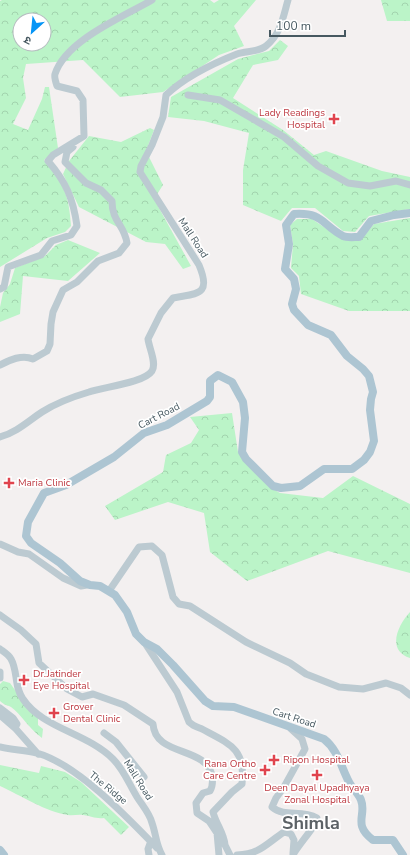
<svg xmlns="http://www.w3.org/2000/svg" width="410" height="855" viewBox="0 0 410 855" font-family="'Nunito Sans','Noto Sans Devanagari',sans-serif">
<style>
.forest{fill:url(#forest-crowns);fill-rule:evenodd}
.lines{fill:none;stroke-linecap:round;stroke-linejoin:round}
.minor{stroke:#bccad1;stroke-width:7}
.major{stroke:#adc5d2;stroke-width:8}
.health-dot{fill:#e0444e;stroke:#fff;stroke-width:1.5}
.labels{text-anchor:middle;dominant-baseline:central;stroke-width:3.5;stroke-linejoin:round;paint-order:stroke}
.health-label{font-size:10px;fill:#be3a42;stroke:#fff;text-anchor:start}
.street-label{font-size:10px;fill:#465860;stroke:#fff}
.town-label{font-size:18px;font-weight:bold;fill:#5c6266;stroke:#fff}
</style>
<defs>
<pattern id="forest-crowns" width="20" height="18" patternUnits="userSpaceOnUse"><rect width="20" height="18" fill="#bbf4c8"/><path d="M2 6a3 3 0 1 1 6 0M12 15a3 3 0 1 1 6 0" fill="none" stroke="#a2d3ae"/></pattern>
</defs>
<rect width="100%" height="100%" fill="#f3f0f0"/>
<!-- forest -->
<path class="forest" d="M2 0H210L214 3 219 0H256L234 26 244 46 219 55 163 92 120 97 83 60 26 64 23 78 26 98 13 124 28 130 42 99 45 87H49L58 148 44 160C64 185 69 194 71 226L65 232 47 238 0 267V1ZM20 20H44V44H20Z
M381 0H410V21H387Z
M280 40 288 46 278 60 253 65 233 98 283 130 314 155 326 151 382 171 410 177V209L369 216 355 232 343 231 315 208H292L281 221 243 205V170L249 133 204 121 168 117 171 97 238 59 269 51Z
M150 128 154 130 146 151 163 185 154 199 191 266 183 269 165 244 146 242 79 207 63 174 69 161 89 136 121 142Z
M410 218V311H349L301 294 299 276 291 268 293 244 290 225 297 219H312L343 240 360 241 374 224Z
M68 240 100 253 68 281 23 276 20 314 0 322V307L3 293 10 284 15 268 45 256 56 245Z
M232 413 238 452 269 487 280 493 323 498 353 476 410 504V573L328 551 247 581 210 552 204 513 168 502 115 520 105 506 163 472 166 455 191 443 199 430 190 417Z
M410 612V658C386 650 398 625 410 612Z
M3 681 10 683 22 700 38 718V725L43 729 42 738C29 729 21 714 11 707 7 705 4 705 0 701V684Z
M0 765 39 773 41 766 65 772 81 782 129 827 121 835 104 818C95 819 92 816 83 815 78 814 73 816 68 815 46 812 20 795 0 786Z"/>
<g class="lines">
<!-- minor -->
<path class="minor" d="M188 95 220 100 284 137 318 166 348 183 370 186 396 181 410 185
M0 289 4 287 8 267 41 255 52 241 71 235 77 226C73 198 66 182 48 161L53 155 84 136 83 100 77 91 57 86C56 83 54 77 55 74 66 40 123 17 152 0
M0 365C10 360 22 354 33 359L47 351 50 344 51 324 53 312 63 290 77 282 98 261 119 253 127 243C124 224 112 222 112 201L101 190 86 183 65 162 67 152 73 147
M0 437C17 432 27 422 42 412 56 403 72 397 89 392 103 387 144 383 152 371 157 363 149 348 148 339L161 313 173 298C197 293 212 296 199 265L140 172 141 166 152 145 163 117 166 95C184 78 214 63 237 54 246 51 259 52 266 46 281 34 283 17 288 0
M0 544 18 552 29 554 63 578 81 586 87 585
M109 591 139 547 152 546 162 555 173 597 179 604 190 606 246 642 290 663 306 674 339 687 363 689 386 683 401 688 410 695
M0 615 21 630 36 644 39 663 67 689 82 697 93 694 124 705 153 724C155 757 207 746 212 776 213 782 213 786 210 791L203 793 196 803 197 813 209 821 217 833 219 855
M145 643 177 692 189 722C193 726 197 727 202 729 230 744 246 749 242 784L232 792 213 812C216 824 224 833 225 845
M0 649C4 652 9 655 11 659 18 671 14 687 23 699 42 728 87 733 113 759 124 770 129 784 137 797 142 805 150 814 152 823 156 834 156 845 162 855
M0 672V678
M0 708 13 718 17 724 15 728
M0 715 15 728 38 754
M291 729 302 739 305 749 284 787 276 798 272 807C285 818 301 809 317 818 317 825 298 845 293 855
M104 733 116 742 144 777
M0 747C12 750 25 750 37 753 77 764 128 818 157 848
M223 841 230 855
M149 855 148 849 151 841
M237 855C260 854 266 844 284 832L291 834 294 840 293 853"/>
<!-- major -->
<path class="major" d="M0 850 4 855
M403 855 393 840H373C352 824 367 815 361 800 359 794 352 788 349 782 341 767 338 750 324 739L234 707 213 706 205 701 173 665 157 649 144 642 136 634 127 612 115 595 100 586 90 585 80 581 60 563 31 543 26 536 28 522 44 493 66 485 114 457 144 433 167 425 207 401 210 397V381L218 375 232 382 243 402 245 418 242 452 246 459 273 486 281 488 300 486 324 469H352L364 460 370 452 374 441 370 410 371 399 373 392 369 376 363 369 347 356 331 335 308 325 294 310 292 304 296 289 294 279 285 269 289 244 286 225 294 214C323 212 322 225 343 236 347 238 354 237 359 237L371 221 394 215 410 213"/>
</g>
<!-- markers -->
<g class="health-dot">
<path d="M332 113h4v4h4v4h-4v4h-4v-4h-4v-4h4z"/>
<path d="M7 477h4v4h4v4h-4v4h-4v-4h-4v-4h4z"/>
<path d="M22 674h4v4h4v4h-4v4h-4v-4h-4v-4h4z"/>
<path d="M52 707h4v4h4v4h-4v4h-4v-4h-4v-4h4z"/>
<path d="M272 754h4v4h4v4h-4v4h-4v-4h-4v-4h4z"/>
<path d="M263 764h4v4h4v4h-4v4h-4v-4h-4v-4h4z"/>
<path d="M315 769h4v4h4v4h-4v4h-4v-4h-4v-4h4z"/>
</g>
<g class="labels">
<!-- health labels -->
<g class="health-label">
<text x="325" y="113" text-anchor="end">Lady Readings<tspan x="325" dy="12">Hospital</tspan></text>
<text x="18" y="483">Maria Clinic</text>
<text x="33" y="674">Dr.Jatinder<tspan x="33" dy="12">Eye Hospital</tspan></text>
<text x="63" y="707">Grover<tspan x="63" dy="12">Dental Clinic</tspan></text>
<text x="283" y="760">Ripon Hospital</text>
<text x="256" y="764" text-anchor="end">Rana Ortho<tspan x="256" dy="12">Care Centre</tspan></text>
<text x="317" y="788" text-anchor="middle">Deen Dayal Upadhyaya<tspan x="317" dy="12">Zonal Hospital</tspan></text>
</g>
<!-- street labels -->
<g class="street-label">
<text transform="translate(193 238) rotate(57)">Mall Road</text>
<text transform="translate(159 416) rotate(-27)">Cart Road</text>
<text transform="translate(294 718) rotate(18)">Cart Road</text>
<text transform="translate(138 780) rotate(58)">Mall Road</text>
<text transform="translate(108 788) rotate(39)">The Ridge</text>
</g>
<!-- town labels -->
<g class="town-label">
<text x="311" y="823">Shimla</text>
</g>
</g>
<!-- north arrow -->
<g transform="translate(32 32) rotate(207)"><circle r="19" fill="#ffffff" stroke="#b5bcbf"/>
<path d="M0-3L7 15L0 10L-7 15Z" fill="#0695f6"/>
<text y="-6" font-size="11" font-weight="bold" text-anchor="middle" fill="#465860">उ</text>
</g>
<!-- scale -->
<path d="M270 30v6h75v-6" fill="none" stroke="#465860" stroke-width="2"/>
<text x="276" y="30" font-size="12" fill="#465860" stroke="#ffffff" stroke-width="3" paint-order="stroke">100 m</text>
</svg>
